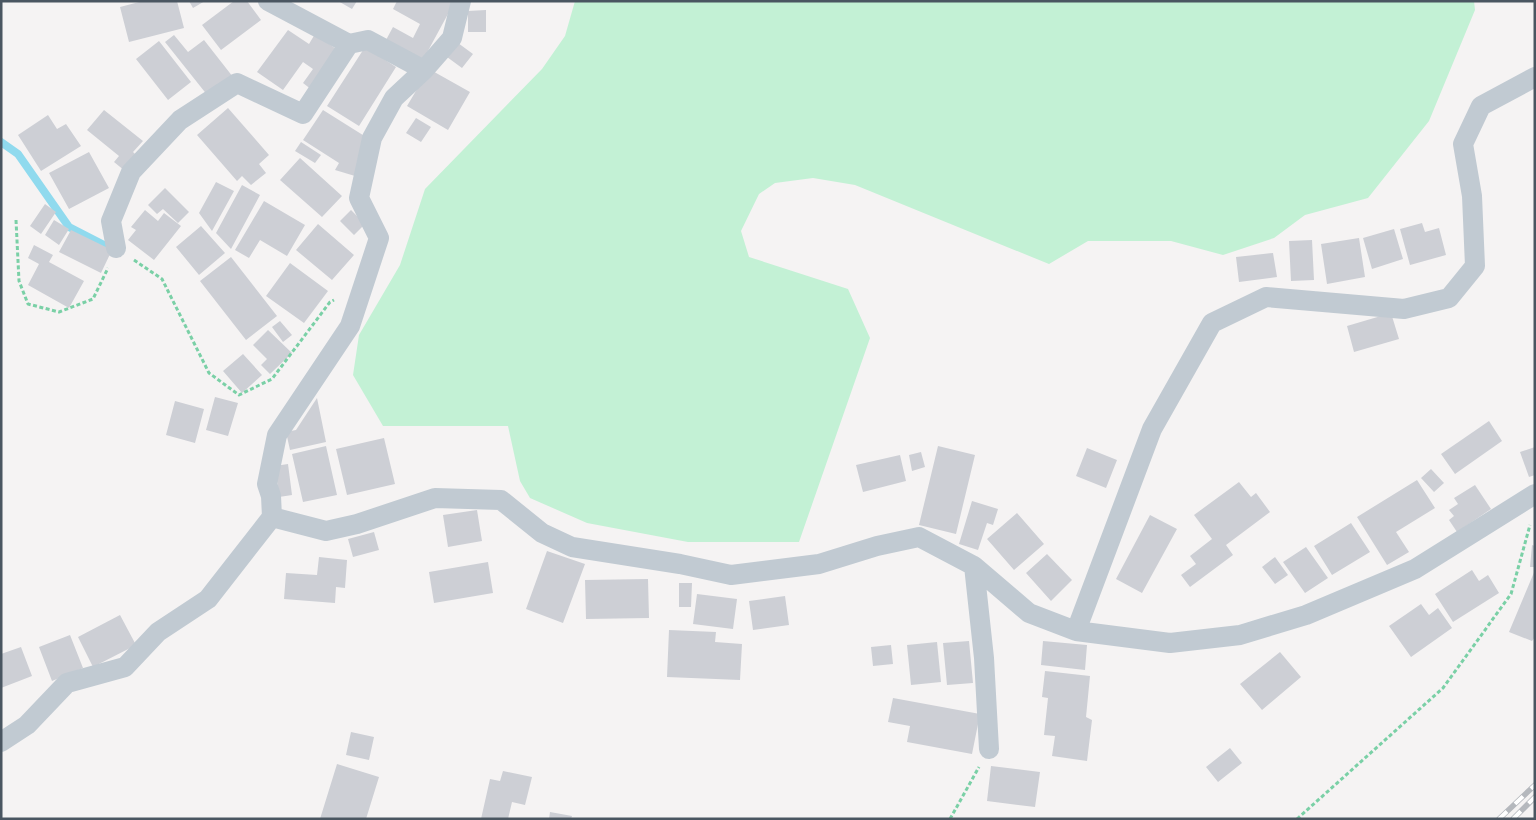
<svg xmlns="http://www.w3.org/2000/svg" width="1536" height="820" viewBox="0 0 1536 820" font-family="'IBM Plex Sans',sans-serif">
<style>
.green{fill:#c3f1d5}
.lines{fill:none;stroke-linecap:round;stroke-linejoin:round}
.stream{stroke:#90daee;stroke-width:8}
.building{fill:#cdcfd5}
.path{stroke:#7ad0a6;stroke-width:3;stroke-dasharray:4 2.5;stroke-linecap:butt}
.street{stroke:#c1cad2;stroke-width:20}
.rail-casing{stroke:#b5b8bd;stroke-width:5.5}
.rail{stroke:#fff;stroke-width:4;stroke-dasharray:11;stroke-linecap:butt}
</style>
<rect width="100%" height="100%" fill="#f5f3f3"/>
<!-- green -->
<path class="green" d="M575 1H1474L1475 10 1429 121 1368 198 1305 215 1274 238 1223 255 1171 241H1088L1049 264 855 185 813 178 775 183 759 194 741 231 749 257 848 289 870 338 799 542H688L587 523 530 498 520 481 508 426H383L353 375 359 335 400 265 425 189 542 69 565 36Z"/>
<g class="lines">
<!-- stream -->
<path class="stream" d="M1 142 18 154 69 227 104 245"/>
</g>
<!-- building -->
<path class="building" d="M143 1H177L184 28 129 42 120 7Z
M189 1H205L193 8Z
M234 1H247L261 20 221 50 202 25Z
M338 1H357L352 9Z
M397 1H455L423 60 386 40 393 27 413 38 420 24 393 9Z
M486 10V32H468V11Z
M288 30 309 44 315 34 339 51 312 90 303 83 313 69 303 62 283 90 257 72Z
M174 35 188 52 204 40 233 77 208 96 165 42Z
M159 41 191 82 168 100 136 59Z
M458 43 473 54 462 68 447 57Z
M365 47 396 67 359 126 327 106Z
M429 69 470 92 448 130 407 106Z
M228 108 269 155 259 164 266 173 251 185 242 176 237 181 197 135Z
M104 110 143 141 133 152 137 156 125 171 114 162 119 156 87 130Z
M323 110 366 137 355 176 335 170 339 163 303 140Z
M48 115 57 129 66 124 81 146 41 171 18 135Z
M416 118 431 127 421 142 406 133Z
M301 142 321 155 315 163 295 151Z
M89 152 109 188 69 209 49 173Z
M300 158 342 196 322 217 280 180Z
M216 182 234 191 212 231 199 213Z
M242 185 260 195 231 249 216 233Z
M165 188 189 212 178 223 163 209 157 214 148 205Z
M264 201 305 225 287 256 260 240 249 258 235 250Z
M45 204 56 212 41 234 30 226Z
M145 210 158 221 164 213 181 226 154 260 128 240 136 230 131 227Z
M351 210 365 224 354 235 340 221Z
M54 220 69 229 59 245 45 235Z
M1422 223 1425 232 1439 228 1446 255 1410 265 1400 229Z
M318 224 354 255 332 280 296 250Z
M201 226 225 253 199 275 176 247Z
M1394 229 1403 259 1372 269 1363 238Z
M71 230 112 250 101 273 59 252Z
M1359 238 1365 277 1327 284 1321 244Z
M1312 240 1314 280 1291 281 1289 241Z
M34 245 53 255 49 262 84 281 69 308 28 285 39 264 28 258Z
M1273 253 1277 277 1239 282 1236 257Z
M231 257 277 316 246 340 200 281Z
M290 263 328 291 304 323 266 296Z
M1391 313 1399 339 1354 352 1347 326Z
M280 321 292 335 283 342 272 327Z
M268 330 292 353 270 374 261 365 267 359 253 345Z
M243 354 262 375 242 393 223 371Z
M215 397 238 403 228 436 206 430Z
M317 398 326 442 290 450 286 432 296 430Z
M175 401 204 409 195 443 166 435Z
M1489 421 1502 441 1455 474 1441 454Z
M384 438 395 484 347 495 336 449Z
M326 446 337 495 303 502 292 454Z
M938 446 975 455 956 534 919 525Z
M1535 447V475L1529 477 1520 452Z
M1087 448 1117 460 1106 488 1076 476Z
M921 452 925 467 912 471 909 455Z
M900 455 906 481 863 492 856 465Z
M288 464 292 495 279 497 275 466Z
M1431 469 1444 483 1434 492 1421 478Z
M1417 480 1435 508 1396 532 1409 552 1387 565 1357 517Z
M1239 482 1251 497 1256 493 1270 512 1226 545 1233 555 1190 587 1181 575 1196 564 1190 556 1212 539 1194 515Z
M1475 485 1491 509 1457 532 1449 520 1454 516 1449 510 1458 504 1454 498Z
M972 501 998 509 993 525 987 523 978 550 959 544Z
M477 510 482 541 448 547 443 515Z
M1017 513 1044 544 1014 570 987 539Z
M1150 515 1177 529 1142 593 1116 579Z
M1351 523 1370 552 1332 575 1314 546Z
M374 532 379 550 353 557 348 539Z
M1532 545 1535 546V567H1530Z
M1306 547 1328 578 1305 593 1283 562Z
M547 551 585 564 563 623 526 609Z
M1047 554 1072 580 1051 601 1026 573Z
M319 557 347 560 345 588 336 587 335 603 284 599 286 573 317 575Z
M1275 557 1288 575 1275 584 1262 567Z
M488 562 493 593 434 603 429 572Z
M1472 570 1479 581 1488 575 1499 593 1453 622 1435 594Z
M1535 570V637L1532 641 1509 632Z
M648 579 649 618 586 619 585 580Z
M679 583H692L691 607H679Z
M697 594 737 599 733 629 693 624Z
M785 596 789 625 753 630 749 601Z
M1421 604 1429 615 1438 608 1452 628 1411 657 1389 626Z
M120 615 136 645 93 667 78 637Z
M669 630 716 632 715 642 742 644 740 680 667 677Z
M70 635 83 668 52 681 39 647Z
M969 641 973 683 947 685 943 643Z
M1043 641 1087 645 1085 670 1041 665Z
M937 642 941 682 911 685 907 645Z
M891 645 893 664 873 666 871 647Z
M21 647 32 676 1 688V654Z
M1280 652 1301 677 1262 710 1240 684Z
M1045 671 1090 676 1086 717 1092 720 1087 761 1052 756 1055 736 1044 735 1048 698 1042 697Z
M893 698 980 714 972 754 907 742 910 726 888 722Z
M351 732 374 737 369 760 346 755Z
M1230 748 1242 763 1218 782 1206 767Z
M337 764 379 777 366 819H320Z
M991 766 1040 772 1035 807 987 801Z
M503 771 532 777 525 805 512 802 508 819H481L490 779 500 781Z
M550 812 572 816 571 819H549Z"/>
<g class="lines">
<!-- path -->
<path class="path" d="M16 220 19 281 28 304 59 312 93 299 108 268
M134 260 162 279 209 373 239 395 272 379 330 302 334 300
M950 819 979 767
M1297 819 1443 688 1511 594 1530 525"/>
<!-- street -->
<path class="street" d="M268 1 349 44
M116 248 111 221 131 172 180 120 237 83 303 114 349 44 368 40 424 70
M272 517 326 531 357 524 435 498 501 500 542 533 572 547 680 564 731 575 819 564 877 546 919 537 974 566 984 658 989 749
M974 566 1029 613 1076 631 1170 643 1240 635 1306 615 1415 569 1535 494
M1076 631 1152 429 1212 323 1266 297 1404 309 1449 298 1475 266 1472 196 1463 144 1481 106 1535 77
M1 742 27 725 67 683 125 667 158 632 208 599 272 517 271 496 267 484 277 435 350 326 379 238 359 198 372 138 394 98 424 70 452 38 461 1"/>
<defs>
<path id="rail" d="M1499 819 1535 785
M1513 819 1535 797"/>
</defs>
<!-- rail casing -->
<use href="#rail" class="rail-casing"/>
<!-- rail -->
<use href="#rail" class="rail"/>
</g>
<!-- border -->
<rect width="1536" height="820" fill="none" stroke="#4a5661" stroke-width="5"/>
</svg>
